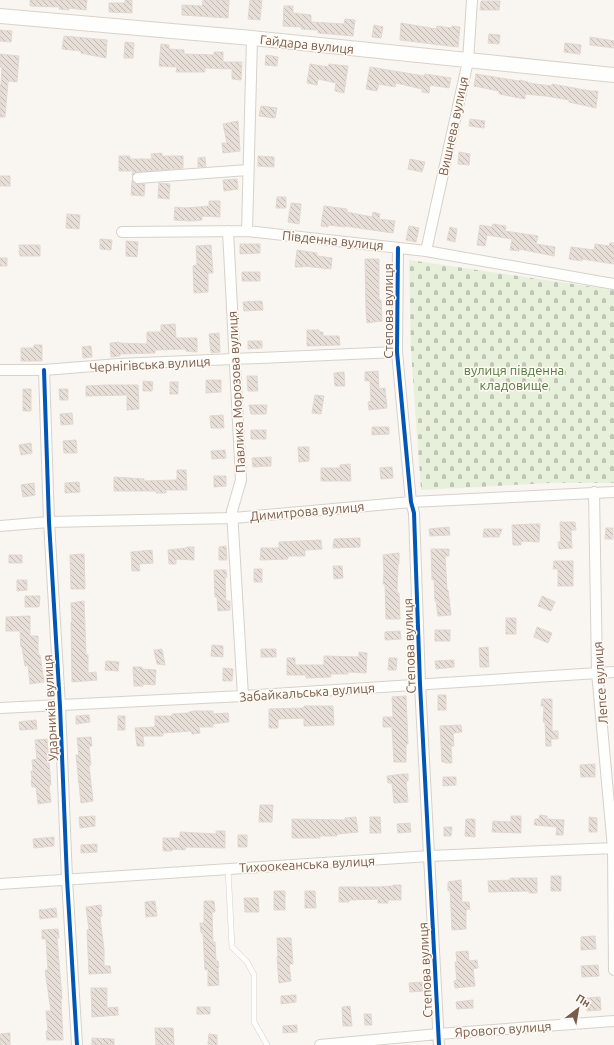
<svg xmlns="http://www.w3.org/2000/svg" width="614" height="1045" viewBox="0 0 614 1045" font-family="Ubuntu,sans-serif">
<style>
.cemetery{fill:url(#cemetery-stones)}
.building{fill:url(#building-back-hatch);stroke:#e2d8d2}
.lines{fill:none;stroke-linecap:round;stroke-linejoin:round}
.lane-casing{stroke:#d7d1cb;stroke-width:6}
.street-casing{stroke:#d7d1cb;stroke-width:12}
.secondary-casing{stroke:#d9d2cb;stroke-width:16}
.lane{stroke:#fefefd;stroke-width:5}
.street{stroke:#fefefd;stroke-width:10}
.secondary{stroke:#fefefd;stroke-width:14}
.cycleway-casing{stroke:#fffaf3;stroke-width:6}
.cycleway{stroke:#0057b8;stroke-width:4}
.labels{text-anchor:middle;dominant-baseline:central;stroke-width:3;stroke-linejoin:round;paint-order:stroke}
.street-label{font-size:13px;fill:#7a5c4d;stroke:#fffaf3}
.park-label{font-size:13px;fill:#537a41;stroke:#fffaf3}
</style>
<defs>
<pattern id="cemetery-stones" width="16" height="16" patternUnits="userSpaceOnUse"><rect width="16" height="16" fill="#e7f0db"/><path d="M2 7V4a2 2 0 0 1 4 0v3zM10 15v-3a2 2 0 0 1 4 0v3z" fill="#c0c6b4"/></pattern>
<pattern id="building-back-hatch" width="6" height="6" patternUnits="userSpaceOnUse"><rect width="6" height="6" fill="#e6ded7"/><path d="M-1 5l2 2M0 0l6 6M5-1l2 2" fill="none" stroke="#bfb7b1"/></pattern>
</defs>
<rect width="100%" height="100%" fill="#f9f5f0"/>
<!-- cemetery -->
<path class="cemetery" d="M409 260 614 290V483H550L421 490 411 351Z"/>
<!-- building -->
<path class="building" d="M30 0H87L86 10 69 8V10L59 9 60 7 30 6Z
M125 0H132V13L109 12V3H125Z
M203 0H229L228 18 182 15V5L202 6Z
M250 0H262L260 20 248 19Z
M481 1H500L499 10H480Z
M284 6H293V13L311 15V22L344 24 345 19 355 20 353 36 318 33V30L301 29 302 27 283 26Z
M401 23 436 29 437 26 452 28V26L460 27 458 47 400 40Z
M374 25 383 27 381 38 372 37Z
M0 30 12 31 11 42 0 41Z
M489 34 500 35 499 44 488 43Z
M64 36 107 40 106 58 81 53V51L62 49Z
M590 37 614 41V48L590 45Z
M125 42 134 43 133 58H124Z
M565 43 581 45 580 54 564 52Z
M161 44 169 45V49L184 50V54L214 55V52H223V62H242L241 80 232 79V69L205 68V72H176L177 67 159 66Z
M0 54 19 56 17 82 8 81 5 117H0V85H1L2 67H0Z
M266 55 278 57 277 66 265 65Z
M310 64 328 67 329 64 348 66 344 93 335 91 336 83 318 79 317 85 307 83Z
M370 67 424 76 425 74 451 78 449 88 430 85 429 93 422 92V89L396 83 395 87 379 84 377 91 366 89Z
M476 74 519 81 520 80 528 82V83L552 86V84L590 91H598L596 108 569 102V100L546 96 525 94V99L499 94V91L474 86Z
M261 106 277 108 275 118 259 116Z
M470 119 485 121 484 128 469 126Z
M238 121 240 151 223 153 222 143H227L223 124Z
M459 152 470 154 469 165 458 164Z
M162 153V156H183V168L138 172 132 175 133 171H119V156H130V159H152L151 154Z
M258 156 274 157V167L258 166Z
M205 157 206 167H198V158Z
M410 159 425 162 422 172 408 169Z
M0 176H10V186H0Z
M237 179 238 189 224 191 223 180Z
M132 180 136 184H145L144 196 131 195Z
M159 183 170 184 169 199 158 198Z
M277 197H286V208H276Z
M209 201H220V217L202 216V220L193 221 174 220 175 207 186 208 209 206Z
M291 203 301 204 299 224 288 222Z
M324 206 347 209V212L372 217 373 212 380 214 379 219 395 221 393 233 345 226V227L328 225V227L321 226Z
M67 214 80 215 79 229 66 228Z
M493 224 506 226 505 231 538 236 536 244 555 247 554 256 519 249V251L510 250 512 239 487 235 485 246 477 245 480 225 492 227Z
M409 226 419 228 416 242 406 240Z
M450 227 457 229 455 242 447 240Z
M100 239 112 240 111 250 100 249Z
M126 241 138 242 137 257 126 256Z
M610 243H614V264L582 259V261L569 259 571 247 594 250 595 244 609 246Z
M240 244H260V253L240 254Z
M19 245H40V256H20Z
M211 245 213 273H208V292L194 293 193 266 197 265 196 246Z
M297 250 317 253V256L332 258 331 269 303 266V267H295Z
M0 258H7V266H0Z
M365 259H379V300H381L382 321 367 323 366 310Z
M242 272H260V281H242Z
M262 301 263 310 244 311 243 302Z
M175 324 176 338H197V352L186 351V349L155 350V353L120 354V356L111 357 110 343 119 342V343L147 344V332H161V325Z
M307 330H319V332H323V336H339L340 345 307 346Z
M219 333 220 352 211 353 209 334Z
M248 341H262V348L248 349Z
M34 345H42V361H21V348H34Z
M91 346 92 357 83 358 82 347Z
M378 371 379 389 385 388 387 408 369 410 368 402 371 401 370 381H365V372Z
M344 372 345 386H335L334 373Z
M247 376H257L258 391H248Z
M206 380H221V392L206 393Z
M143 381 153 382 152 391H143Z
M170 382H178V394H170Z
M107 385H138L139 409 127 410V395L86 396V386Z
M23 389H31V411H23Z
M59 389H68V400H60Z
M315 395 324 396 321 414 312 413Z
M249 405H267L266 414H251Z
M72 413 73 424 61 425 60 414Z
M223 415 224 428H211L210 416Z
M372 427H389V434L372 435Z
M251 430H266V439H251Z
M76 440 77 453H64L63 441Z
M31 443 32 453 21 455 19 445Z
M298 447H309V461L299 462Z
M225 450 226 458 212 459 211 451Z
M271 457V466L253 467 252 458Z
M350 464 351 481H321V468H340V465Z
M392 467 393 478 381 479 380 468Z
M177 470H186L187 490H166V493H156V491H114V477L144 479V481L177 480Z
M214 476H226V486L214 487Z
M79 482 80 492 65 493V483Z
M34 483 35 495 23 497 21 485Z
M560 522H575L576 530H571L572 548 559 549 558 542H561Z
M532 524H540L539 542 521 541V545H513L512 525Z
M449 527 450 535 430 536 429 529Z
M606 528H613V539H605Z
M484 529H502L499 537H483Z
M360 538V547L333 548 334 539Z
M321 540 322 549 305 550V556H288V559L260 560 261 548H279V542Z
M226 546 227 560H219V547Z
M187 547H194V560L176 559V564H169L168 550 187 548Z
M431 549H449V556H445L447 590H448L451 615 438 616 436 601H435L434 579 432 580Z
M152 550 153 563 139 564 140 571H132L131 552Z
M399 553V564H398L397 593H399L400 619H386L385 584H383L384 573 383 555Z
M84 554 85 589H71L70 555Z
M9 555H22V563H9Z
M554 561H573V586H558V569H553Z
M333 566H342L343 578 334 579Z
M254 569H262V582H254Z
M214 570H226L227 577H225L226 601H230V610L218 611 217 597H215Z
M17 580H27V590L17 591Z
M25 596H40L39 607H25Z
M542 596 555 602 551 611 538 606Z
M84 601 86 655H88V673L96 672 97 680 72 682 71 622H72L71 603Z
M30 616V636H38V655H40L44 682 30 684 28 665 25 666 22 647H21L20 631H6V617Z
M506 618H516V634H506Z
M537 627 552 633 548 643 534 637Z
M435 630H450V641H435Z
M400 631 401 639 385 640V632Z
M212 645 223 646V657L211 656Z
M488 647 489 667H480L479 648Z
M162 649 165 665 157 664 154 650Z
M261 649H276V657H261Z
M359 652 367 653 366 673 348 672V674H330L331 677 306 678V675H287V658H295V665H324V656L359 657Z
M389 658H397L396 670H388Z
M454 660V667L436 669 435 661Z
M106 661 119 662 118 671 105 670Z
M133 667H142V669L156 670 155 685 143 684V686H134Z
M223 668 233 669 232 681H223Z
M438 695H446V710H438Z
M406 696 408 744H406V762H394L392 727H383V717H393L392 697Z
M542 699H552V731H558V739H551V746H546L545 722H543L544 706H541Z
M304 706H333L334 725 304 726V718L278 719V728H269V709L304 708Z
M195 711H213V714L228 713 229 722 213 724V727H199L200 733 192 734 191 731 163 733V736H143L144 746H137L135 728 155 727V716H172V714L189 713V712Z
M89 715 90 722 76 724V716Z
M118 716H125V730H118Z
M36 720 37 729 20 730 19 722Z
M461 725 462 732 453 733 454 746H451L452 763H445V762H442L440 726Z
M91 737 92 746H89L91 765H89L93 801 81 803 76 755H79L77 738Z
M47 739 51 785H49L51 802 38 804 36 787H32L31 780H32L31 771H33L32 760 37 759 35 740Z
M595 764V777H581L580 765Z
M403 774H408V781H406L408 802 394 803 392 783H388L387 776Z
M443 777H456V785L443 786Z
M260 805H273L272 822H259Z
M540 815 547 816V819L564 820 563 835H556L557 827 534 825 535 819H539Z
M95 816V826L80 828 79 817Z
M511 816H521V833L492 832 493 821 511 822Z
M356 817 358 832 337 834V836H320V838H292V819L345 820V818Z
M370 817H380L381 833H370Z
M589 817 597 818V832H589Z
M466 819H475V837L465 836Z
M410 823 411 832 398 833 397 824Z
M444 827H452L451 836H444Z
M216 831H225V848L186 847 185 850 172 849V851H163V838H180V832L216 834Z
M238 835H247V847H238Z
M54 837V846L34 848 33 839Z
M97 844V852L81 853V845Z
M551 876H561V891H551Z
M510 878H537V893H529V891L489 892 488 881 510 880Z
M461 880 462 902H469L470 909 466 910V929L452 930 450 890 448 891V882Z
M393 885H401V900H388V903H378V899L349 900V902H339V887H378L393 886Z
M274 891H285V910H274Z
M305 891H315L316 908H305Z
M244 898H258L259 912H245Z
M155 901 157 916 146 917 145 902Z
M204 901H214L215 912H212L213 942H215L216 961H218L219 967 218 968 219 985 208 986V969L205 970 203 933H201L200 923H204Z
M101 905 102 916 100 917 104 950V966H110L111 973 89 974 87 930 89 929 86 907Z
M56 908 57 917 40 919 39 910Z
M58 929 59 938H57L62 999H61L63 1040H47L46 1031H48L46 1011H51L45 970H48L46 939H42V930Z
M595 936 596 949 581 950V937Z
M277 938H291L293 964H289L291 981 279 983 277 957 278 956Z
M468 951 469 961 477 960 478 968 473 969 475 986 455 988 454 981 457 980 455 962H457L456 952Z
M598 965 599 976 582 977 581 966Z
M422 982 423 991 410 992 409 983Z
M91 988H107V1008L118 1007V1015L92 1017Z
M296 995V1002L281 1004V996Z
M600 997 601 1010 587 1011 586 998Z
M473 1000V1008L457 1009 456 1002Z
M350 1006 352 1026H343L342 1007Z
M197 1007H210V1014H197Z
M364 1014H371L372 1025H365Z
M297 1025V1032L283 1033V1026Z
M155 1028H173L174 1045H156Z
M10 1033V1045H0V1034Z
M209 1034 217 1035V1045L208 1044Z
M92 1038 114 1039V1045H92Z"/>
<g class="lines">
<defs>
<path id="lane" d="M228 868 232 947 247 962 254 975V1022L267 1045"/>
<path id="street" d="M138 178 248 170
M228 231 241 480 232 511 243 696
M247 231 252 38
M122 232 247 231 426 251 614 284
M398 248 397 352 411 502 414 513 420 684 439 1045
M426 251 468 61 472 0
M0 370H44L119 364 397 352
M44 370 49 522 60 706 67 879 77 1045
M594 492 597 672 613 848 614 970
M0 526 49 522 233 518 411 502 614 492
M0 708 243 696 614 672
M0 884 430 856 614 848
M320 1045 438 1034 614 1021"/>
<path id="secondary" d="M0 16 252 38 614 75"/>
</defs>
<!-- lane casing -->
<use href="#lane" class="lane-casing"/>
<!-- street casing -->
<use href="#street" class="street-casing"/>
<!-- secondary casing -->
<use href="#secondary" class="secondary-casing"/>
<!-- lane -->
<use href="#lane" class="lane"/>
<!-- street -->
<use href="#street" class="street"/>
<!-- secondary -->
<use href="#secondary" class="secondary"/>
<defs>
<path id="cycleway" d="M398 248 397 352 411 502 414 513 420 684 439 1045
M44 370 49 522 60 706 67 879 77 1045"/>
</defs>
<!-- cycleway casing -->
<use href="#cycleway" class="cycleway-casing"/>
<!-- cycleway -->
<use href="#cycleway" class="cycleway"/>
</g>
<g class="labels">
<!-- street labels -->
<g class="street-label">
<text transform="translate(307 44) rotate(6)">Гайдара вулиця</text>
<text transform="translate(453 126) rotate(-78)">Вишнева вулиця</text>
<text transform="translate(333 240) rotate(6)">Південна вулиця</text>
<text transform="translate(388 311) rotate(-90)">Степова вулиця</text>
<text transform="translate(150 364) rotate(-3)">Чернігівська вулиця</text>
<text transform="translate(236 392) rotate(-93)">Павлика Морозова вулиця</text>
<text transform="translate(307 511) rotate(-5)">Димитрова вулиця</text>
<text transform="translate(409 646) rotate(-92)">Степова вулиця</text>
<text transform="translate(600 683) rotate(-94)">Лепсе вулиця</text>
<text transform="translate(307 692) rotate(-4)">Забайкальська вулиця</text>
<text transform="translate(50 708) rotate(-93)">Ударників вулиця</text>
<text transform="translate(307 864) rotate(-3)">Тихоокеанська вулиця</text>
<text transform="translate(425 970) rotate(-93)">Степова вулиця</text>
<text transform="translate(503 1029) rotate(-4)">Ярового вулиця</text>
</g>
<!-- park labels -->
<g class="park-label">
<text x="514" y="370">вулиця південна<tspan x="514" dy="15">кладовище</tspan></text>
</g>
</g>
<!-- north arrow -->
<g transform="translate(578 1009) rotate(31)" stroke="#fffaf3" stroke-width="3" paint-order="stroke">
<path d="M0-3L7 15L0 10L-7 15Z" fill="#7a5c4d"/>
<text y="-6" font-size="11" font-weight="bold" text-anchor="middle" fill="#7a5c4d">Пн</text>
</g>
</svg>
